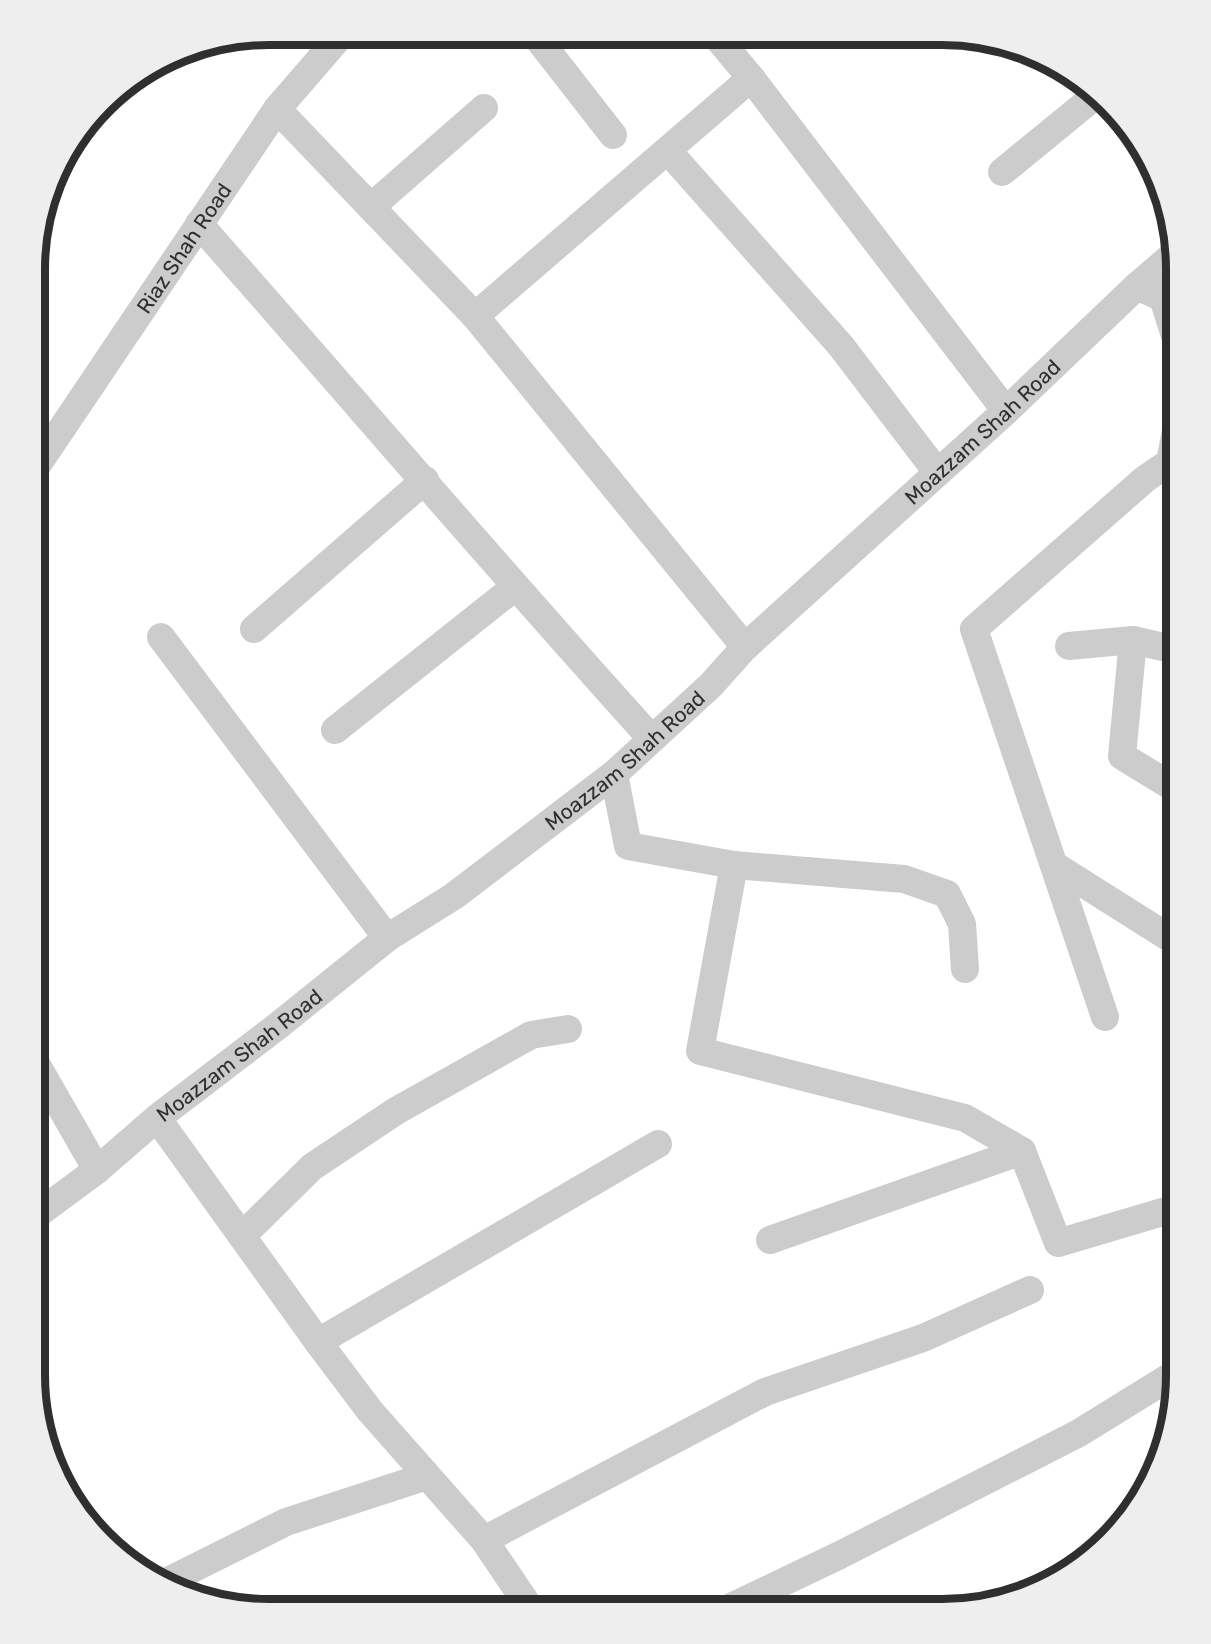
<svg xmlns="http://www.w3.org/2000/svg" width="1211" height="1644" viewBox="0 0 1211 1644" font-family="Rubik,sans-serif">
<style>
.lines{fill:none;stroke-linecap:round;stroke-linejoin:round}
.minor{stroke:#ccc;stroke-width:28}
.labels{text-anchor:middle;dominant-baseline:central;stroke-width:6;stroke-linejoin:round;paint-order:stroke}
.street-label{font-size:21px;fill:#2f2f2f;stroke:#fff}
.rim{fill:none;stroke:#2f2f2f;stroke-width:8}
</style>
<rect width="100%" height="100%" fill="#fff"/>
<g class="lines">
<!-- minor -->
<g class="minor">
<path d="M535 35 613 135"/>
<path d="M751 78 1006 411"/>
<path d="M277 109 475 316 745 647"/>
<path d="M668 151 841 346 937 472"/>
<path d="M1002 172 1095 96"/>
<path d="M371 207 484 108"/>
<path d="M199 224C350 395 498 569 651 738"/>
<path d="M1137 286 1163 298 1176 339"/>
<path d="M475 316 751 78 716 36"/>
<path d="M1176 464 1170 462 1176 431"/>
<path id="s1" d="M36 467 277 109 341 35"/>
<path d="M254 629 425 480"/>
<path d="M161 637 387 938"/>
<path d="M1133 640 1176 650"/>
<path d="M1069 646 1133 640 1122 756 1176 789"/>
<path d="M335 730 515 587"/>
<path d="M614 774 628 846 734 865 700 1051 965 1118 1022 1151 1058 1243 1176 1208"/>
<path d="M734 865 904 879 947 894 962 924 965 969"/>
<path d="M1054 865 1176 942"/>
<path d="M1105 1017 974 629 1145 479 1170 462"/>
<path d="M35 1062 97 1170"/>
<path d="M157 1118 318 1342 370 1411 484 1540 530 1608"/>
<path id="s2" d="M35 1216 97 1170 157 1118 279 1025 387 938 454 896 614 774 711 685 745 647 1006 411 1137 286 1173 255"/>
<path d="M242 1236 312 1167 396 1111 531 1035 568 1029"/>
<path d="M770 1240 1022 1151"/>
<path d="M318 1342 658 1144"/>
<path d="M484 1540 765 1392 923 1338 1030 1290"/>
<path d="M168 1581 286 1522 427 1476"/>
<path d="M727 1609 840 1555 1079 1433 1176 1373"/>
</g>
</g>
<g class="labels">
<!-- street labels -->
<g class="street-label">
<text stroke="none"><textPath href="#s1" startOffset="264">Riaz Shah Road</textPath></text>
<text stroke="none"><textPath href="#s2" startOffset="1232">Moazzam Shah Road</textPath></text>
<text stroke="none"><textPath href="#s2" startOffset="746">Moazzam Shah Road</textPath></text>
<text stroke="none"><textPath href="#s2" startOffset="260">Moazzam Shah Road</textPath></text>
</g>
</g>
<!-- crop -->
<path d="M0 0H1211V1644H0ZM269 45H942A224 224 0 0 1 1166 269V1375A224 224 0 0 1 942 1599H269A224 224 0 0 1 45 1375V269A224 224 0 0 1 269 45Z" fill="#eee" fill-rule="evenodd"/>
<path class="rim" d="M269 45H942A224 224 0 0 1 1166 269V1375A224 224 0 0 1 942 1599H269A224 224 0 0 1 45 1375V269A224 224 0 0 1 269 45Z"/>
</svg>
